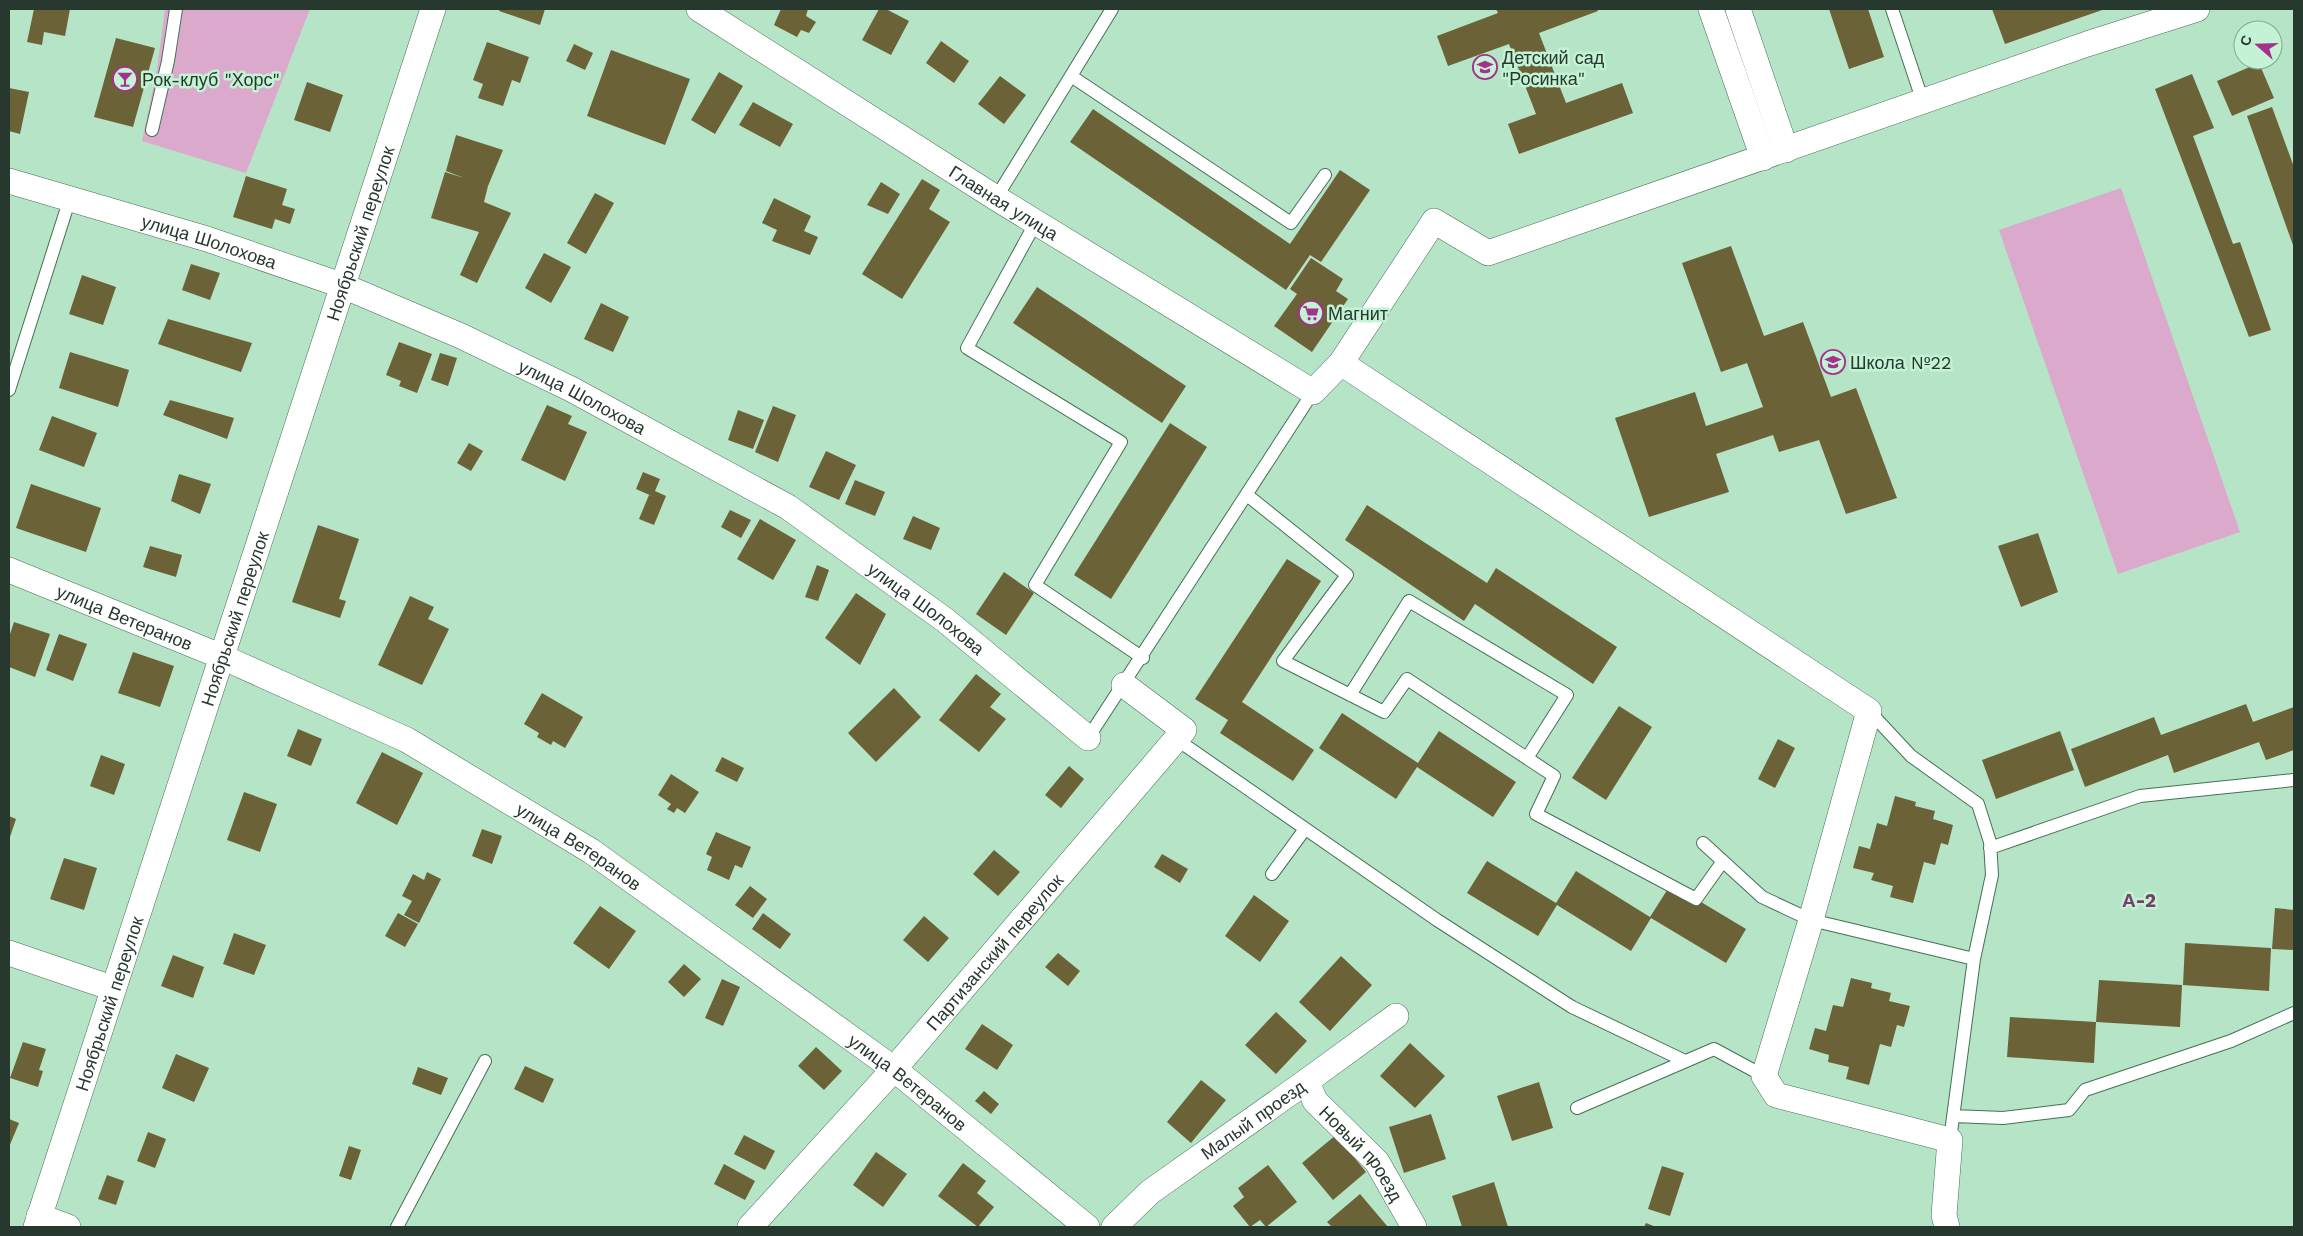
<svg xmlns="http://www.w3.org/2000/svg" width="2303" height="1236" viewBox="0 0 2303 1236" font-family="'Work Sans',sans-serif">
<style>
.green{fill:#daa9cb}
.building{fill:#6c6237}
.lines{fill:none;stroke-linecap:round;stroke-linejoin:round}
.lane-casing{stroke:#457057;stroke-width:14}
.street-casing{stroke:#457057;stroke-width:26}
.lane{stroke:#fff;stroke-width:12}
.street{stroke:#fff;stroke-width:25}
.labels{text-anchor:middle;dominant-baseline:central;stroke-width:5;stroke-linejoin:round;paint-order:stroke}
.poi-label{font-size:18px;fill:#27392e;stroke:#c3f2d4;text-anchor:start}
.street-label{font-size:18px;fill:#27392e;stroke:#c3f2d4}
.neighbourhood-label{font-size:19px;font-weight:bold;fill:#793f6a;stroke:#c3f2d4}
</style>
<rect width="100%" height="100%" fill="#b6e4c7"/>
<!-- green -->
<path class="green" d="M165 9H310L246 173 142 141 157 70Z
M2121 188 2240 532 2118 574 1999 230Z"/>
<!-- building -->
<path class="building" d="M34 9H70L65 36 44 32 42 45 27 42Z
M500 9H545L540 25 499 11Z
M781 9H808L806 16 816 22 809 33 801 30 797 37 774 25Z
M879 9H886L909 21 891 55 862 40Z
M1496 9H1597L1598 11 1539 33 1566 103 1622 83 1633 113 1519 154 1508 124 1536 114 1509 44 1448 66 1437 36 1498 13Z
M1829 9H1868L1884 57 1849 69Z
M1992 9H2105L2005 44Z
M116 38 155 48 133 127 94 117Z
M941 41 969 61 954 83 926 63Z
M487 42 529 57 520 83 512 80 503 106 478 98 483 84 473 80Z
M574 44 593 53 585 70 566 61Z
M611 50 690 79 665 145 587 116Z
M2259 63 2274 98 2232 116 2217 81Z
M719 72 743 86 715 134 691 120Z
M2192 74 2214 128 2193 136 2233 244 2240 242 2271 330 2249 337 2155 89Z
M1000 76 1026 95 1004 124 978 104Z
M307 82 343 95 330 132 294 120Z
M9 88 29 92 20 134 9 131Z
M753 102 793 124 780 147 739 125Z
M2272 107 2294 167V248L2247 116Z
M1093 109 1290 244 1340 170 1370 190 1321 262 1310 255 1286 290 1070 142Z
M456 135 503 150 488 186 484 202 511 213 477 283 460 275 479 232 431 218 445 172 464 178 446 171Z
M246 176 287 189 282 205 295 209 290 224 275 219 272 229 233 217Z
M922 179 940 190 929 209 950 222 902 299 862 274Z
M881 182 900 194 888 214 867 205Z
M595 193 614 203 586 254 567 243Z
M774 198 811 216 804 231 818 237 810 255 772 241 777 230 762 223Z
M1731 246 1764 336 1803 322 1831 397 1856 388 1897 498 1846 514 1819 440 1779 452 1773 435 1716 454 1729 492 1649 517 1615 418 1695 392 1706 426 1763 407 1747 363 1721 372 1682 263Z
M544 253 571 267 551 303 525 288Z
M1311 258 1343 279 1336 291 1348 299 1312 352 1274 326 1297 294 1290 289Z
M191 264 220 273 210 300 182 290Z
M82 275 116 287 103 325 69 314Z
M1037 287 1186 386 1162 423 1013 323Z
M601 303 629 317 613 352 584 339Z
M168 319 252 343 241 372 158 344Z
M399 342 432 354 417 393 399 386 401 381 386 375Z
M70 352 129 370 118 407 59 388Z
M440 353 457 358 448 386 431 380Z
M170 400 234 418 227 439 163 415Z
M547 405 572 416 568 424 587 432 565 481 521 460Z
M773 406 796 415 778 462 755 452Z
M738 410 764 420 753 449 728 440Z
M52 416 97 433 84 467 39 450Z
M1170 423 1207 447 1111 599 1074 575Z
M469 443 483 451 471 471 457 463Z
M826 451 856 465 839 500 809 487Z
M643 472 660 479 655 491 666 496 654 525 639 519 649 495 654 497 636 489Z
M179 474 211 484 200 514 171 501Z
M855 480 885 492 875 516 845 504Z
M31 484 101 508 86 552 16 528Z
M1367 505 1487 583 1496 568 1617 647 1593 684 1475 604 1464 621 1345 540Z
M730 510 751 520 741 538 721 527Z
M913 516 940 528 931 550 903 539Z
M760 519 796 540 773 580 737 559Z
M318 525 359 539 339 599 346 601 340 618 292 602Z
M2038 533 2058 592 2021 607 1998 546Z
M150 546 182 555 176 577 143 567Z
M1287 559 1321 581 1242 702 1314 750 1293 781 1220 733 1228 720 1195 699Z
M817 565 829 570 818 601 805 597Z
M1004 572 1034 593 1006 635 976 614Z
M856 593 886 614 860 665 825 638Z
M410 596 434 607 428 619 449 629 422 685 378 665Z
M14 622 50 634 35 677 9 667V637Z
M59 634 87 644 73 681 46 670Z
M133 652 174 666 160 707 118 693Z
M976 674 1001 694 990 707 1006 719 979 752 939 720Z
M894 688 921 717 876 762 848 733Z
M542 693 583 717 565 748 553 741 551 745 537 737 539 733 524 724Z
M2246 704 2253 722 2294 707V750L2266 760 2259 742 2174 773 2168 755 2085 787 2071 749 2154 717 2161 735Z
M1619 706 1652 727 1606 800 1572 778Z
M1342 713 1418 763 1439 731 1516 782 1493 817 1417 767 1396 799 1319 748Z
M298 729 322 739 311 766 287 756Z
M2060 731 2074 770 1996 799 1982 760Z
M1778 739 1795 748 1775 788 1758 779Z
M382 752 423 773 397 825 356 803Z
M101 755 125 764 114 795 90 786Z
M722 757 744 768 737 782 715 771Z
M1069 766 1084 779 1061 808 1045 795Z
M671 774 699 792 685 813 677 808 674 813 667 809 671 804 658 795Z
M244 792 277 804 260 852 227 840Z
M1895 796 1916 802 1915 806 1935 811 1933 819 1953 825 1948 845 1941 843 1935 865 1924 862 1913 903 1890 897 1893 886 1871 880 1874 873 1853 868 1859 846 1870 849 1877 823 1887 826Z
M9 816 16 819 9 840Z
M482 829 502 836 492 864 472 856Z
M716 832 751 847 742 868 735 865 729 880 707 870 712 857 706 854Z
M994 850 1020 872 998 896 973 874Z
M1162 854 1188 869 1180 883 1154 867Z
M64 858 97 868 84 910 50 899Z
M1487 861 1556 903 1576 871 1650 917 1671 884 1746 929 1726 963 1651 918 1631 951 1557 905 1538 936 1467 893Z
M427 872 441 879 419 923 404 915 412 901 402 896 413 874 424 880Z
M750 886 767 899 753 918 735 905Z
M1254 895 1289 921 1260 962 1225 936Z
M600 906 636 931 609 969 573 943Z
M2275 908 2294 910V950L2272 949Z
M398 913 418 924 405 947 385 936Z
M763 913 791 934 780 949 752 929Z
M924 916 949 938 928 962 903 940Z
M234 933 266 945 254 975 223 964Z
M2185 943 2271 948 2269 991 2183 985Z
M1058 953 1080 971 1068 986 1045 967Z
M173 955 204 967 193 998 161 986Z
M1341 956 1372 985 1330 1031 1299 1002Z
M684 964 701 979 684 997 668 982Z
M1851 978 1872 983 1871 988 1891 993 1889 1001 1910 1006 1904 1027 1897 1025 1891 1047 1880 1044 1869 1085 1846 1079 1849 1067 1828 1062 1829 1055 1809 1049 1815 1028 1826 1031 1833 1005 1843 1007Z
M722 979 740 987 723 1026 705 1018Z
M2099 980 2182 985 2180 1027 2096 1022 2094 1063 2007 1057 2010 1017 2096 1022Z
M1276 1012 1307 1041 1276 1074 1245 1045Z
M982 1024 1013 1045 997 1070 965 1049Z
M23 1042 46 1049 39 1070 43 1071 38 1087 10 1078Z
M1410 1043 1445 1076 1415 1108 1380 1076Z
M816 1047 842 1071 824 1090 798 1066Z
M176 1054 209 1068 194 1102 162 1088Z
M525 1066 554 1079 543 1103 514 1089Z
M418 1067 448 1078 441 1095 412 1084Z
M1201 1080 1226 1100 1191 1143 1167 1122Z
M1539 1082 1553 1128 1512 1141 1497 1096Z
M984 1091 999 1104 991 1114 975 1101Z
M1431 1114 1446 1159 1404 1173 1389 1127Z
M9 1119 19 1123 9 1147Z
M148 1132 166 1139 155 1168 137 1161Z
M744 1135 775 1151 765 1170 734 1154Z
M1336 1135 1366 1172 1333 1200 1302 1163Z
M349 1146 361 1150 351 1180 339 1176Z
M876 1152 907 1174 883 1207 853 1185Z
M963 1163 986 1181 977 1193 994 1207 978 1227 938 1196Z
M724 1164 755 1181 745 1200 714 1184Z
M1268 1165 1297 1202 1266 1227 1260 1220 1250 1227 1233 1206 1244 1197 1238 1188Z
M1662 1166 1684 1173 1670 1216 1648 1209Z
M107 1175 124 1181 116 1205 98 1199Z
M1494 1182 1508 1227H1462L1452 1196Z
M1360 1194 1388 1227H1332L1327 1222Z
M1646 1223 1656 1227H1644Z"/>
<g class="lines">
<defs>
<path id="lane" d="M1892 9 1923 102
M1071 76 1291 223 1325 175
M152 130 168 61 176 9
M996 198 1112 9
M1036 222 967 348 1121 442 1035 585 1143 658
M9 390 70 198
M1247 495 1347 575 1283 661 1384 712 1407 679 1554 776 1536 814 1696 899 1723 861
M1350 695 1409 601 1567 695 1527 758
M1869 711 1911 756 1978 804 1990 842 1992 875 1974 959 1950 1140
M1088 738 1313 392
M1176 739 1437 920 1572 1007 1685 1061
M1703 843 1762 897 1811 920 1974 959
M1990 848 2140 796 2294 780
M1272 874 1305 829
M1577 1108 1714 1049 1764 1076
M1953 1116 2003 1118 2069 1110 2085 1090 2231 1041 2294 1013
M397 1227 485 1061"/>
<g id="street">
<path id="s1" d="M699 9 996 198 1313 392 1341 363 1434 221 1488 253 2087 44 2197 9"/>
<path d="M1711 9 1763 158"/>
<path d="M1738 9 1786 150"/>
<path id="s2" d="M9 181 207 239 341 285 461 336 571 389 788 507 945 620 1088 738"/>
<path d="M1341 363 1869 711 1811 920 1764 1076 1776 1095 1950 1140 1944 1215 1947 1227"/>
<path id="s3" d="M9 570 220 656 407 740 591 851 894 1069 1087 1227"/>
<path d="M9 953 112 988"/>
<path id="s4" d="M1307 1081 1315 1101 1377 1162 1414 1227"/>
<path d="M39 1216 68 1227"/>
<path id="s5" d="M36 1227 433 9"/>
<path id="s6" d="M750 1227 894 1069 1184 730 1124 685"/>
<path id="s7" d="M1114 1227 1150 1192 1307 1081 1396 1016"/>
</g>
</defs>
<!-- lane casing -->
<use href="#lane" class="lane-casing"/>
<!-- street casing -->
<use href="#street" class="street-casing"/>
<!-- lane -->
<use href="#lane" class="lane"/>
<!-- street -->
<use href="#street" class="street"/>
</g>
<!-- icons -->
<defs>
<symbol id="school-ring" viewBox="-11 -11 22 22"><circle r="9.5" fill="#c3f2d4" stroke="#a4328d" stroke-width="1.5"/><path d="M0-5L7-2L0 1L-7-2ZM-4 1L0 2.5L4 1V4Q0 6-4 4Z" fill="#a4328d"/></symbol>
<symbol id="bar-ring" viewBox="-11 -11 22 22"><circle r="9.5" fill="#c3f2d4" stroke="#a4328d" stroke-width="1.5"/><path d="M-6-5H6L.8 .8V4.5H3.5V6h-7V4.5H-.8V.8Z" fill="#a4328d"/></symbol>
<symbol id="supermarket-ring" viewBox="-11 -11 22 22"><circle r="9.5" fill="#c3f2d4" stroke="#a4328d" stroke-width="1.5"/><path d="M-6-5.5h2.5l.6 2H6L4.5 2H-2.5L-4.4-4H-6ZM-1.5 3.2a1.3 1.3 0 1 0 .1 0ZM3 3.2a1.3 1.3 0 1 0 .1 0Z" fill="#a4328d"/></symbol>
</defs>
<g fill-rule="evenodd">
<use href="#school-ring" x="1471" y="53" width="28" height="28"/>
<use href="#bar-ring" x="111" y="65" width="28" height="28"/>
<use href="#supermarket-ring" x="1297" y="299" width="28" height="28"/>
<use href="#school-ring" x="1819" y="348" width="28" height="28"/>
</g>
<g class="labels">
<!-- poi labels -->
<g class="poi-label">
<text x="1502" y="57">Детский сад<tspan x="1502" dy="21">"Росинка"</tspan></text>
<text x="142" y="79">Рок-клуб "Хорс"</text>
<text x="1328" y="313">Магнит</text>
<text x="1850" y="362">Школа №22</text>
</g>
<!-- street labels -->
<g class="street-label">
<text stroke="none"><textPath href="#s1" startOffset="361">Главная улица</textPath></text>
<text stroke="none"><textPath href="#s5" startOffset="1045">Ноябрьский переулок</textPath></text>
<text stroke="none"><textPath href="#s2" startOffset="209">улица Шолохова</textPath></text>
<text stroke="none"><textPath href="#s2" startOffset="614">улица Шолохова</textPath></text>
<text stroke="none"><textPath href="#s2" startOffset="1019">улица Шолохова</textPath></text>
<text stroke="none"><textPath href="#s3" startOffset="125">улица Ветеранов</textPath></text>
<text stroke="none"><textPath href="#s5" startOffset="640">Ноябрьский переулок</textPath></text>
<text stroke="none"><textPath href="#s3" startOffset="635">улица Ветеранов</textPath></text>
<text stroke="none"><textPath href="#s6" startOffset="368">Партизанский переулок</textPath></text>
<text stroke="none"><textPath href="#s5" startOffset="235">Ноябрьский переулок</textPath></text>
<text stroke="none"><textPath href="#s3" startOffset="1040">улица Ветеранов</textPath></text>
<text stroke="none"><textPath href="#s7" startOffset="176">Малый проезд</textPath></text>
<text stroke="none"><textPath href="#s4" startOffset="92">Новый проезд</textPath></text>
</g>
<!-- neighbourhood labels -->
<g class="neighbourhood-label">
<text x="2139" y="900">А-2</text>
</g>
</g>
<!-- border -->
<rect width="2303" height="1236" fill="none" stroke="#27392e" stroke-width="20"/>
<!-- north arrow -->
<g transform="translate(2258 45) rotate(290)"><circle r="24" fill="#c3f2d4" stroke="#85a892"/>
<path d="M0-4L9 19L0 12L-9 19Z" fill="#a4328d"/>
<text y="-8" font-size="14" font-weight="bold" text-anchor="middle" fill="#27392e">С</text>
</g>
</svg>
